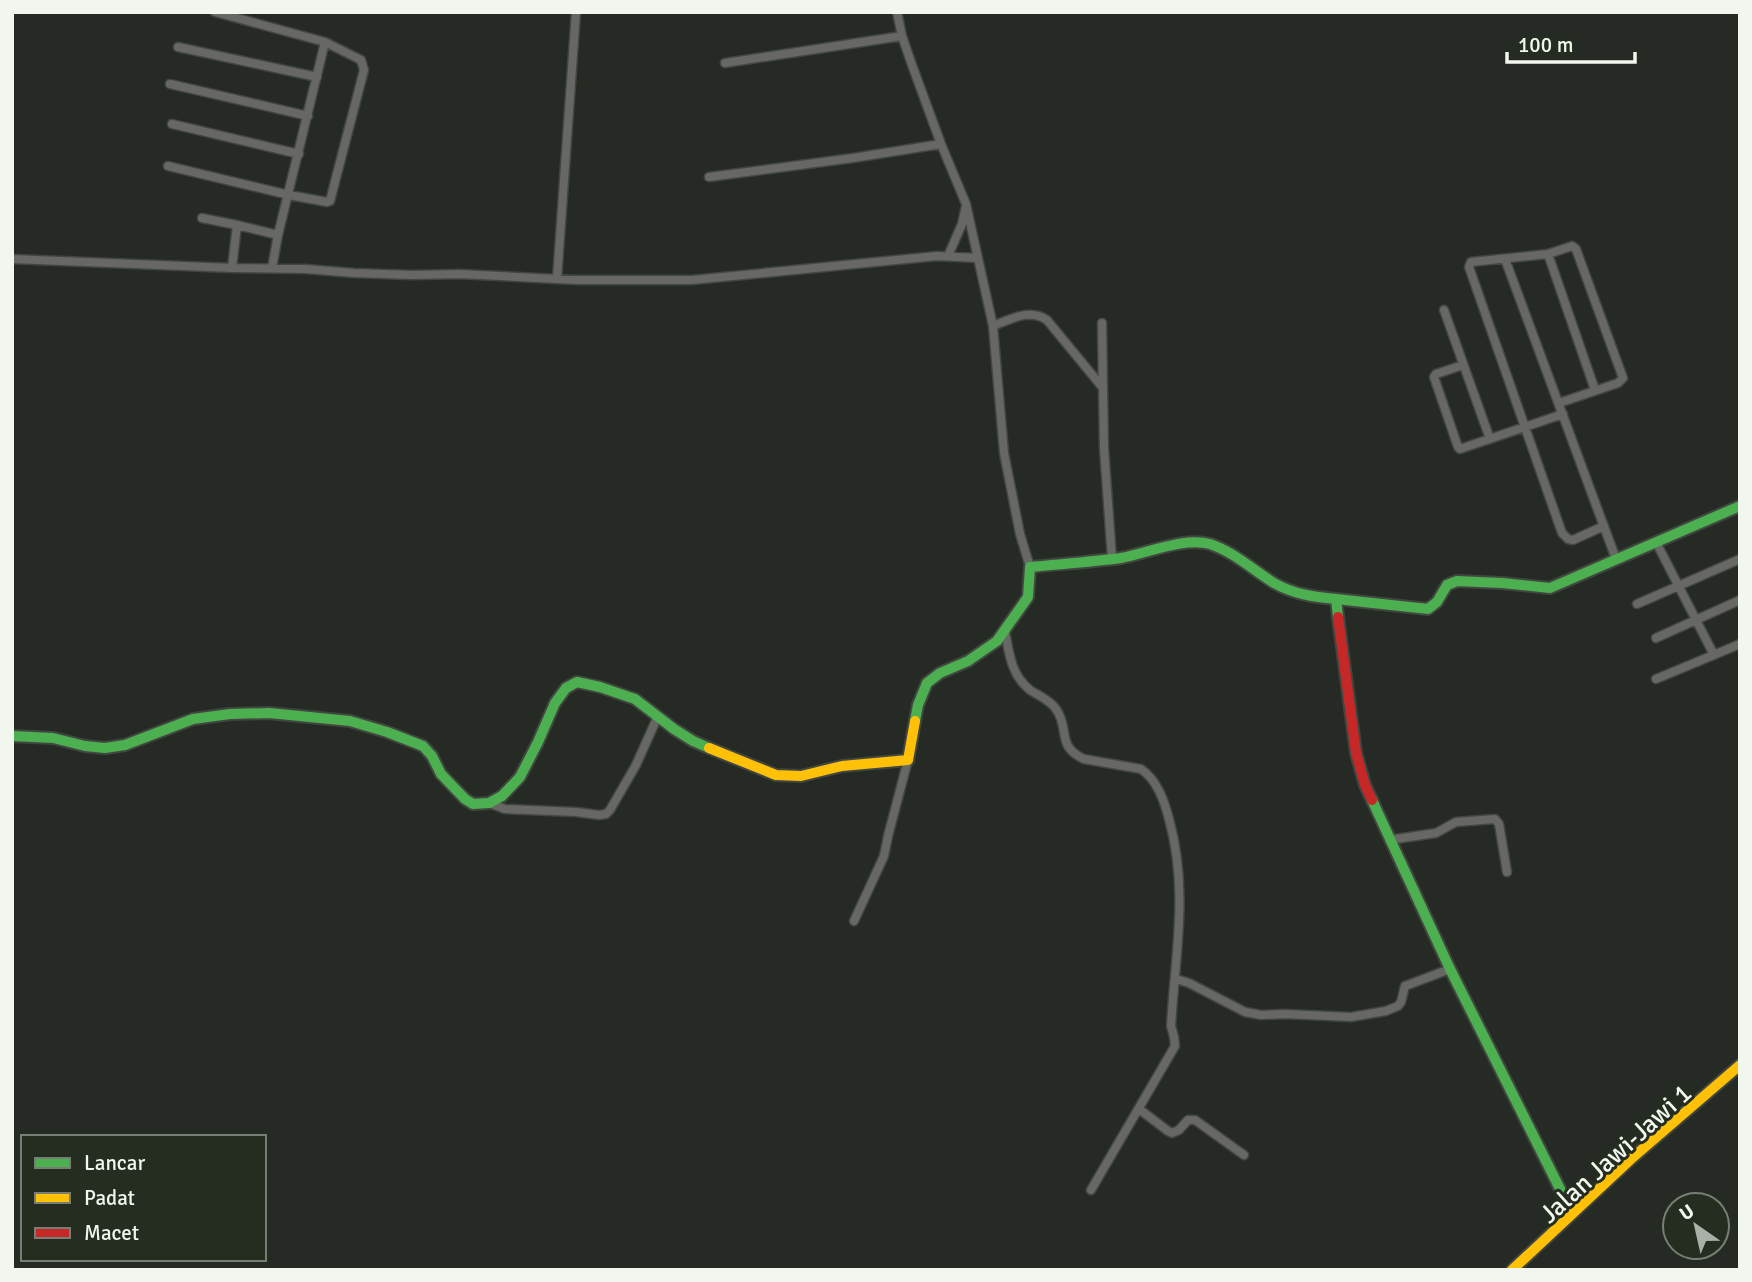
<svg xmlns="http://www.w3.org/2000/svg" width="1752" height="1282" viewBox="0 0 1752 1282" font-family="Signika,sans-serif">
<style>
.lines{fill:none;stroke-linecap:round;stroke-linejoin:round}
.street-casing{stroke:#424641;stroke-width:11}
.fast-casing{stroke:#424641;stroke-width:14}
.slow-casing{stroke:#424641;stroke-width:14}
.jam-casing{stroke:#424641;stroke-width:14}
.street{stroke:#676764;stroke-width:8}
.fast{stroke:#4caf50;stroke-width:10}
.slow{stroke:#ffc107;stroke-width:10}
.jam{stroke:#c62828;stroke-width:10}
.labels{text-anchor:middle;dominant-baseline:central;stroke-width:6;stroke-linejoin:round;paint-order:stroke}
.street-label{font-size:26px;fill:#f1f7ef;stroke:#252d21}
</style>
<rect width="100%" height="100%" fill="#262a24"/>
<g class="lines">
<defs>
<path id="street" d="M215 12 325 42 278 235 237 225
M897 12 902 36 912 65 941 144 966 204 993 326 1004 453 1020 534 1030 567
M178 47 317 77
M725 63 902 36
M170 84 308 116
M172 124 299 154
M168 166 289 195 327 202 330 201 364 70 361 60 325 42
M709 177 853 158 941 144
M202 218 237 225 232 268
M1548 254 1595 390
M948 256 962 224 966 206
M12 259 232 268 306 269 354 273 413 275 459 274 577 280H692L937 256 978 258
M1505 259 1616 559
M272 268 278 235
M557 279 576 12
M1444 310 1490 439
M1102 323 1103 388
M993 326C1011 319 1030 308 1047 320L1103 388 1104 448 1112 559
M1463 365 1436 374 1434 377 1458 447 1460 449 1563 414
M1559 403 1618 383 1623 378 1576 249 1572 246 1548 254 1471 262 1469 267 1562 533 1568 539 1573 540 1604 526
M1656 542 1714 655
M1637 604 1740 559
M1005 631C1009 653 1011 675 1030 690 1039 696 1050 700 1056 709 1070 728 1056 747 1084 759L1141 769C1157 780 1164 800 1169 819 1189 891 1175 955 1171 1026L1174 1037 1175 1046 1091 1190
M1656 638 1740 600
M1656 679 1740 644
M489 803 505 809 576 812 599 815 606 814 610 810 636 765 658 716
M1389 840 1436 833 1456 822 1495 819 1499 824 1507 872
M854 921 884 856 888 836 908 760
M1176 979 1189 983 1245 1012 1261 1015 1285 1014 1351 1017 1386 1011 1398 1006 1401 1002 1405 986 1450 969
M1139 1109 1168 1131 1172 1133 1179 1130 1188 1120H1195L1244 1155"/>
<path id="fast" d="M1338 617 1336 599 1428 609 1437 602 1447 585 1457 581 1502 583 1550 588 1740 506
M915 721 918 705 927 683 940 673 968 661 997 641 1028 597 1030 567C1060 564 1091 562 1121 558 1148 553 1184 537 1210 544 1234 552 1253 570 1274 583 1293 594 1314 597 1336 599
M12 736 53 738 85 746 105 748 125 745 193 719 230 714 269 713 350 721 387 732 423 746 432 756 441 774 465 799 473 804 489 803 502 796 520 777 538 742 555 703 566 688 577 682 600 687 635 699 674 729 693 741 709 748
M1372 800 1450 969 1572 1213"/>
<path id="slow" d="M709 748 776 775 801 776 842 766 908 760 915 721
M1512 1270 1631 1159 1740 1065"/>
<path id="jam" d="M1338 617 1356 753 1365 785 1372 800"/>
</defs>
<!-- street casing -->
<use href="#street" class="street-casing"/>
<!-- fast casing -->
<use href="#fast" class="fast-casing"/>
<!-- slow casing -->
<use href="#slow" class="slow-casing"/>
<!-- jam casing -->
<use href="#jam" class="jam-casing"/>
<!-- street -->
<use href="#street" class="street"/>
<!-- fast -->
<use href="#fast" class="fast"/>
<!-- slow -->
<use href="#slow" class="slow"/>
<!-- jam -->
<use href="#jam" class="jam"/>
</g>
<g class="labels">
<!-- street labels -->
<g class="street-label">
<text transform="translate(1616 1154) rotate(-42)">Jalan Jawi-Jawi 1</text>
</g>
</g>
<!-- border -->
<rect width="1752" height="1282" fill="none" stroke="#f1f7ef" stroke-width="28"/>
<!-- legend -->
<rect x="21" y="1135" width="245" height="126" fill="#252d21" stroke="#777e73" stroke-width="2"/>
<rect x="35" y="1158" width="35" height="10" fill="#4caf50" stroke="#777e73" stroke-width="2"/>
<text x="84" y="1170" font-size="21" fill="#f1f7ef">Lancar</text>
<rect x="35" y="1193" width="35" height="10" fill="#ffc107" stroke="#777e73" stroke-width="2"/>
<text x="84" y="1205" font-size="21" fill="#f1f7ef">Padat</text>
<rect x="35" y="1228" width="35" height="10" fill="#c62828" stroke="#777e73" stroke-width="2"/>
<text x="84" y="1240" font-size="21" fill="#f1f7ef">Macet</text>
<!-- north arrow -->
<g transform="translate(1696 1226) rotate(326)"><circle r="33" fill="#252d21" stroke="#777e73" stroke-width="2"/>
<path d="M0-5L12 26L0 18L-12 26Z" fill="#aaafa8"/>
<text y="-10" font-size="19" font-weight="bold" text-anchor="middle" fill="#f1f7ef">U</text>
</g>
<!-- scale -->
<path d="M1507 52v10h128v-10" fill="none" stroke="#f1f7ef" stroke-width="3.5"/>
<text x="1518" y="52" font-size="21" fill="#f1f7ef" stroke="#252d21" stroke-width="5" paint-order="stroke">100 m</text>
</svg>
